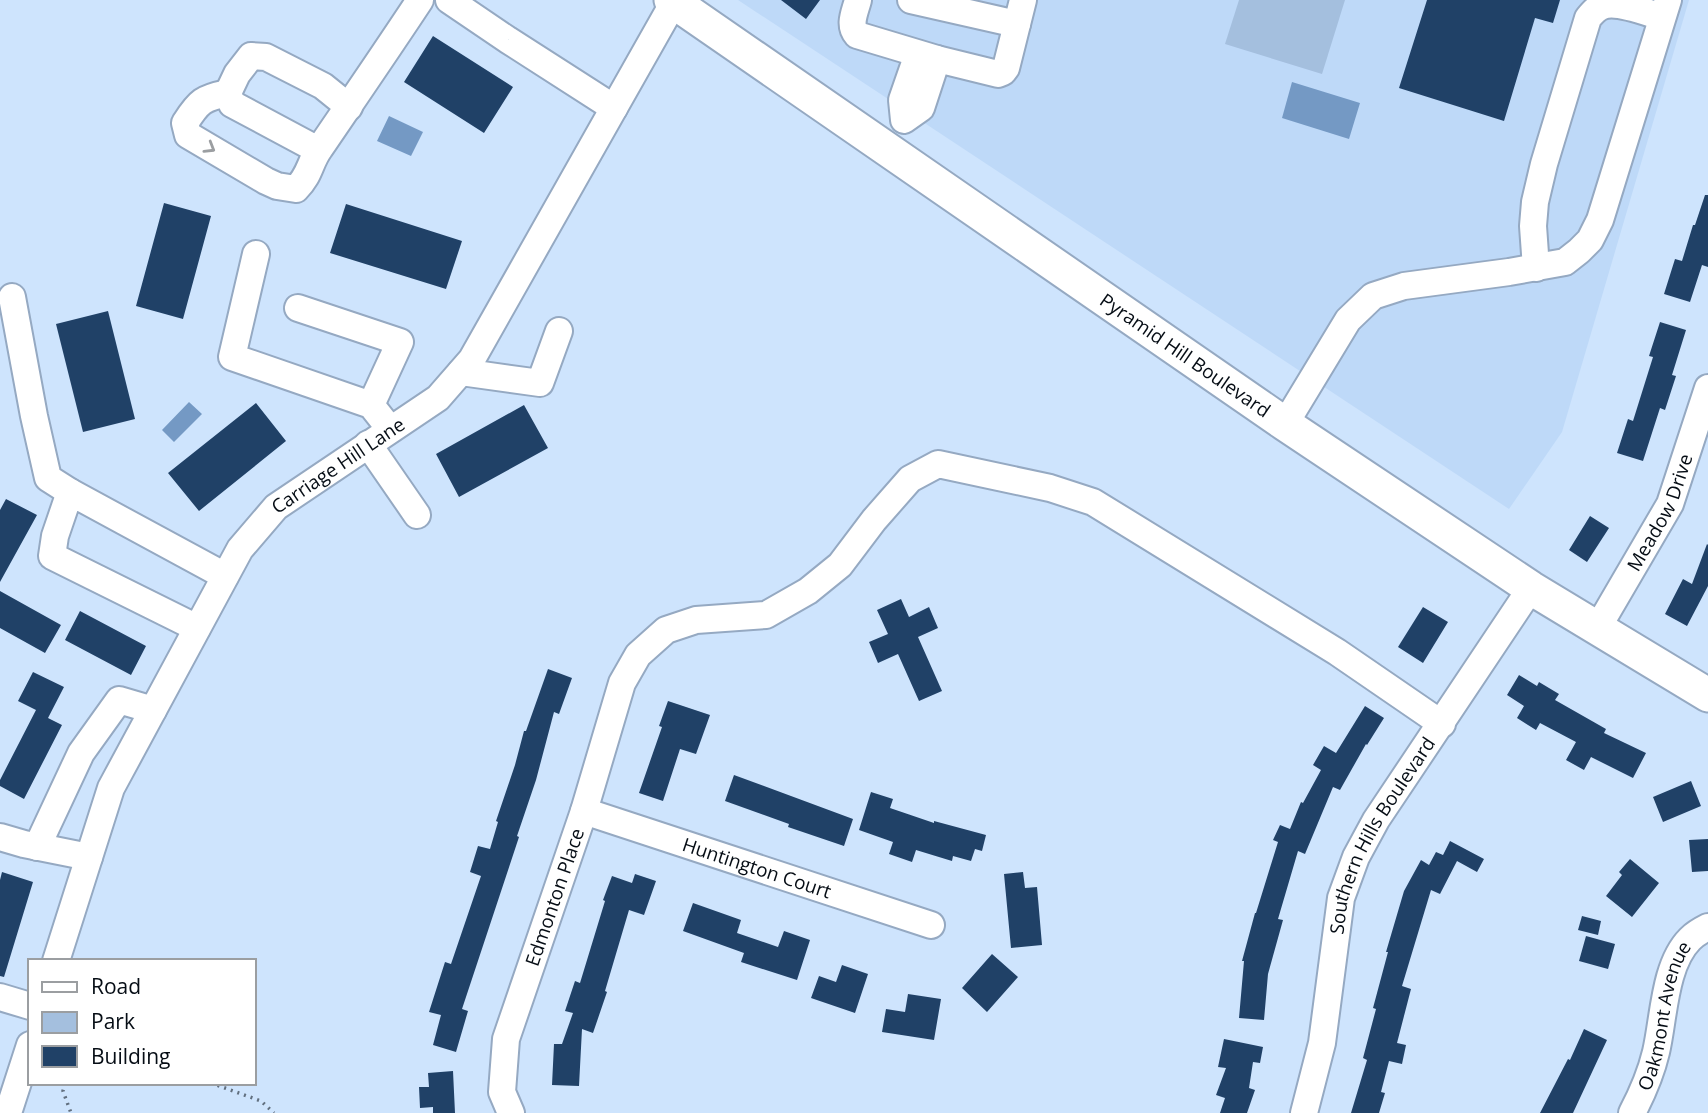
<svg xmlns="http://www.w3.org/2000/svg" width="1708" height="1113" viewBox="0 0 1708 1113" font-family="'Open Sans',sans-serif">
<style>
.built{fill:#bed9f8}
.green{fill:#a4bfde}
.water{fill:#7499c4}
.building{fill:#204167}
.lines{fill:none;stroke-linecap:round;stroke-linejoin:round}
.minor-casing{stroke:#95a9c2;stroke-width:30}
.major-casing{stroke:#95a9c2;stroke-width:37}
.path{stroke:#616f7f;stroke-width:3.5;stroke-dasharray:2 5;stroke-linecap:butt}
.minor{stroke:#fff;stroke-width:26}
.major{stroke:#fff;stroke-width:33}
.oneway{stroke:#9b9ea1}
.labels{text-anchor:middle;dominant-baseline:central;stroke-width:7;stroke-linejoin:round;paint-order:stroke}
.street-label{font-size:19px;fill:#060d15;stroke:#fff}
</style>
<rect width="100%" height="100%" fill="#cee4fd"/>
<!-- built -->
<path class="built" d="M738 0H1689L1562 432 1509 509Z"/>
<!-- green -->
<path class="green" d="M1239 0H1345L1322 74 1225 44Z"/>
<!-- water -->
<path class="water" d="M1292 82 1360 103 1349 139 1282 118Z
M389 116 423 132 411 156 377 141Z
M189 402 202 414 174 442 162 430Z"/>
<!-- building -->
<path class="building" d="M781 0H820L806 19Z
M1427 0H1560L1553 23 1535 18 1504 121 1399 88Z
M433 36 513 87 484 133 404 82Z
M1705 195H1708V267L1702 265 1690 302 1664 294 1675 259 1682 261 1693 225H1695Z
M164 203 211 216 183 319 136 306Z
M346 204 462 241 446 289 330 253Z
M108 311 135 419 83 432 56 324Z
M1660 322 1686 330 1672 375 1676 376 1665 410 1660 408 1643 461 1617 453 1628 419 1633 421 1653 357 1649 356Z
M256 403 286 441 199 511 168 473Z
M524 405 548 448 459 497 436 454Z
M6 499 37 515 0 582V510Z
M1590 516 1609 528 1587 562 1569 550Z
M1707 544 1708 545V586L1687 626 1665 614 1683 579 1692 584Z
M0 591 61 625 45 653 0 628Z
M901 599 909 617 929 607 938 628 918 637 942 691 919 701 898 654 878 663 869 642 888 634 877 610Z
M1423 607 1448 622 1423 663 1398 647Z
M80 611 146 646 131 675 65 640Z
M548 669 572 678 559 714 554 712 536 780 517 836 519 837 462 1009 468 1011 456 1052 433 1045 441 1015 429 1012 445 962 451 964 481 876 470 872 478 846 490 849 498 822 496 821 515 765 524 731H526Z
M33 672 64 687 48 718 62 725 24 799 0 786V780L36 710 18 701Z
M1519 675 1537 686 1539 682 1559 694 1555 700 1606 729 1604 733 1646 753 1633 778 1591 757 1584 770 1566 760 1576 742 1540 723 1536 730 1517 718 1524 706 1507 695Z
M668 701 710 715 696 754 680 749 663 801 639 793 662 727 659 726Z
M1365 706 1384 718 1367 745 1366 744 1340 790 1333 787 1305 854 1298 851 1278 919 1283 920 1268 974 1264 1020 1239 1018 1244 961H1242L1255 913H1256L1278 842 1273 840 1280 825 1290 829 1301 802 1303 803 1321 770 1313 765 1324 746 1336 753Z
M734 775 853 819 844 846 788 827 789 824 725 801Z
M1691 781 1701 806 1663 822 1653 797Z
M871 792 893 799 890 808 934 823V821L986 835 982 851 975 849 971 861 953 856 952 861 916 850 912 862 889 854 893 842 859 830Z
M1708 839V871L1692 872 1689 840Z
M1450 841 1484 859 1477 872 1457 861 1440 894 1431 890 1402 986 1411 989 1397 1043 1406 1045 1402 1064 1389 1061 1381 1092 1385 1093 1379 1113H1351L1367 1060 1363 1058 1376 1009 1373 1008 1388 952H1386L1404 891 1421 860 1429 865 1436 852 1443 855Z
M1630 859 1659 883 1632 917 1606 896 1622 875 1619 872Z
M2 872 33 882 4 977 0 976V880Z
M1023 872 1025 888 1037 887 1042 945 1011 948 1004 874Z
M635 874 656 881 644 915 629 910 605 991 607 992 593 1033 582 1029 579 1086 552 1085 554 1044H562L573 1013 565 1011 575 981 580 983 605 901 603 900 612 876 632 883Z
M693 903 741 920 737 933 778 947 784 931 810 940 797 980 741 962 744 953 683 931Z
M1582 916 1601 921 1598 935 1578 930Z
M1586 936 1615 944 1608 969 1579 961Z
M992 954 1018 977 987 1012 962 988Z
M842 965 868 974 855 1013 811 998 819 976 836 982Z
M908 994 941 999 934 1040 882 1032 886 1009 905 1012Z
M1584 1029 1607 1040 1573 1113H1540L1568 1059 1570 1060Z
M1224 1039 1263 1047 1260 1063 1253 1062 1249 1088 1255 1090 1247 1113H1220L1225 1098 1216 1095 1226 1068 1218 1067Z
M453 1071 455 1113H433V1107L420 1108 419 1087H429L428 1073Z"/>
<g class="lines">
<defs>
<g id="minor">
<path d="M449 0 508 40 614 108"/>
<path d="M858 0C855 12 848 25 857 35L937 59 998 74 1003 72 1006 68 1023 0"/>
<path d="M911 0 1017 24"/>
<path d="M918 54 902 100 904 120 921 108 937 59"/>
<path d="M228 93C203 98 199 101 185 123L188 135 266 181 277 186 296 189C311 174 309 163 320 148 354 98 387 50 420 0"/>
<path d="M318 150 232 104 228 93 237 74 251 56 266 57 323 86 349 107"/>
<path d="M256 254 232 357 371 405 390 429"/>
<path d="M1536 268 1533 226 1535 202 1544 164 1588 18C1593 12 1598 6 1606 5 1621 2 1648 13 1662 17"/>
<path d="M12 297 34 416 48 478 70 492"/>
<path d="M298 308 400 342 371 405"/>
<path d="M461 372 540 383 559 331"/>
<path d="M1285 424 1348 320 1373 296 1404 286 1509 272 1565 262 1579 251 1590 240 1600 220 1668 0"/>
<path d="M368 444 417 515"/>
<path d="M197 628 52 556 55 536 70 492 225 576"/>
<path id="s1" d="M1597 629 1670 504 1708 388"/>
<path id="s2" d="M584 811 931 925"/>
<path d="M0 837 24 844 89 857"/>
<path d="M37 847 81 753 119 700 153 710"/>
<path id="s3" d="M56 961 111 788 240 549 276 507 438 398 472 359 675 0"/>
<path d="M0 997 30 1006"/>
<path d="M8 1113 30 1045"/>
<path id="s4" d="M511 1113 502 1092 506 1039 584 811 622 683 638 655 666 630 696 620 766 615 808 591 840 565 874 520 910 479 938 464 1050 488 1093 502 1337 652 1442 724"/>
<path id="s5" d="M1304 1113 1322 1043 1341 898 1356 857 1376 820 1531 588"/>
<path id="s6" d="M1632 1113C1642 1094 1651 1073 1656 1052 1664 1018 1664 965 1690 939 1695 934 1702 930 1708 927"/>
</g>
<g id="major">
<path id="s7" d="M671 0 1285 424 1531 588 1708 695"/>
</g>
</defs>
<!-- minor casing -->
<use href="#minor" class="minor-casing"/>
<!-- major casing -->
<use href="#major" class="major-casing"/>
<!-- path -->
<path class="path" d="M65 1083 63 1091 71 1113
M211 1083 261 1101 274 1113"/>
<!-- minor -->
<use href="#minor" class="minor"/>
<!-- major -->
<use href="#major" class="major"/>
</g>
<!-- one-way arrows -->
<defs><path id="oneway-chevron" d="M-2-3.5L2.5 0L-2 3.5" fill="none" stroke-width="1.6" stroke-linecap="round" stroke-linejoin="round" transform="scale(1.75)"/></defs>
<use class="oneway" href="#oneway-chevron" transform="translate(210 148) rotate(31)"/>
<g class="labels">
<!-- street labels -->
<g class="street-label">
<text stroke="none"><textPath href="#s7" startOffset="625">Pyramid Hill Boulevard</textPath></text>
<text stroke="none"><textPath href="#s3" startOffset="583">Carriage Hill Lane</textPath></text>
<text stroke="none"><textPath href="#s1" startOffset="133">Meadow Drive</textPath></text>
<text stroke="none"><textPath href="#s5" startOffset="292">Southern Hills Boulevard</textPath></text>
<text stroke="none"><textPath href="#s2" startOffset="182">Huntington Court</textPath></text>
<text stroke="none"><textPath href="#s4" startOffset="226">Edmonton Place</textPath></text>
<text stroke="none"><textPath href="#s6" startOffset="103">Oakmont Avenue</textPath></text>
</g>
</g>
<!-- legend -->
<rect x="28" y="959" width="228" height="126" fill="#ffffff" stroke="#9b9ea1" stroke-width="2"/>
<rect x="42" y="982" width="35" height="10" fill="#ffffff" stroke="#9b9ea1" stroke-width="2"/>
<text x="91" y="994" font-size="21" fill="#060d15">Road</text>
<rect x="42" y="1012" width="35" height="21" fill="#a4bfde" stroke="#9b9ea1" stroke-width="2"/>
<text x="91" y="1029" font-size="21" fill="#060d15">Park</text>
<rect x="42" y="1046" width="35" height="21" fill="#204167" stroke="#9b9ea1" stroke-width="2"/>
<text x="91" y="1064" font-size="21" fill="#060d15">Building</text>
</svg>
